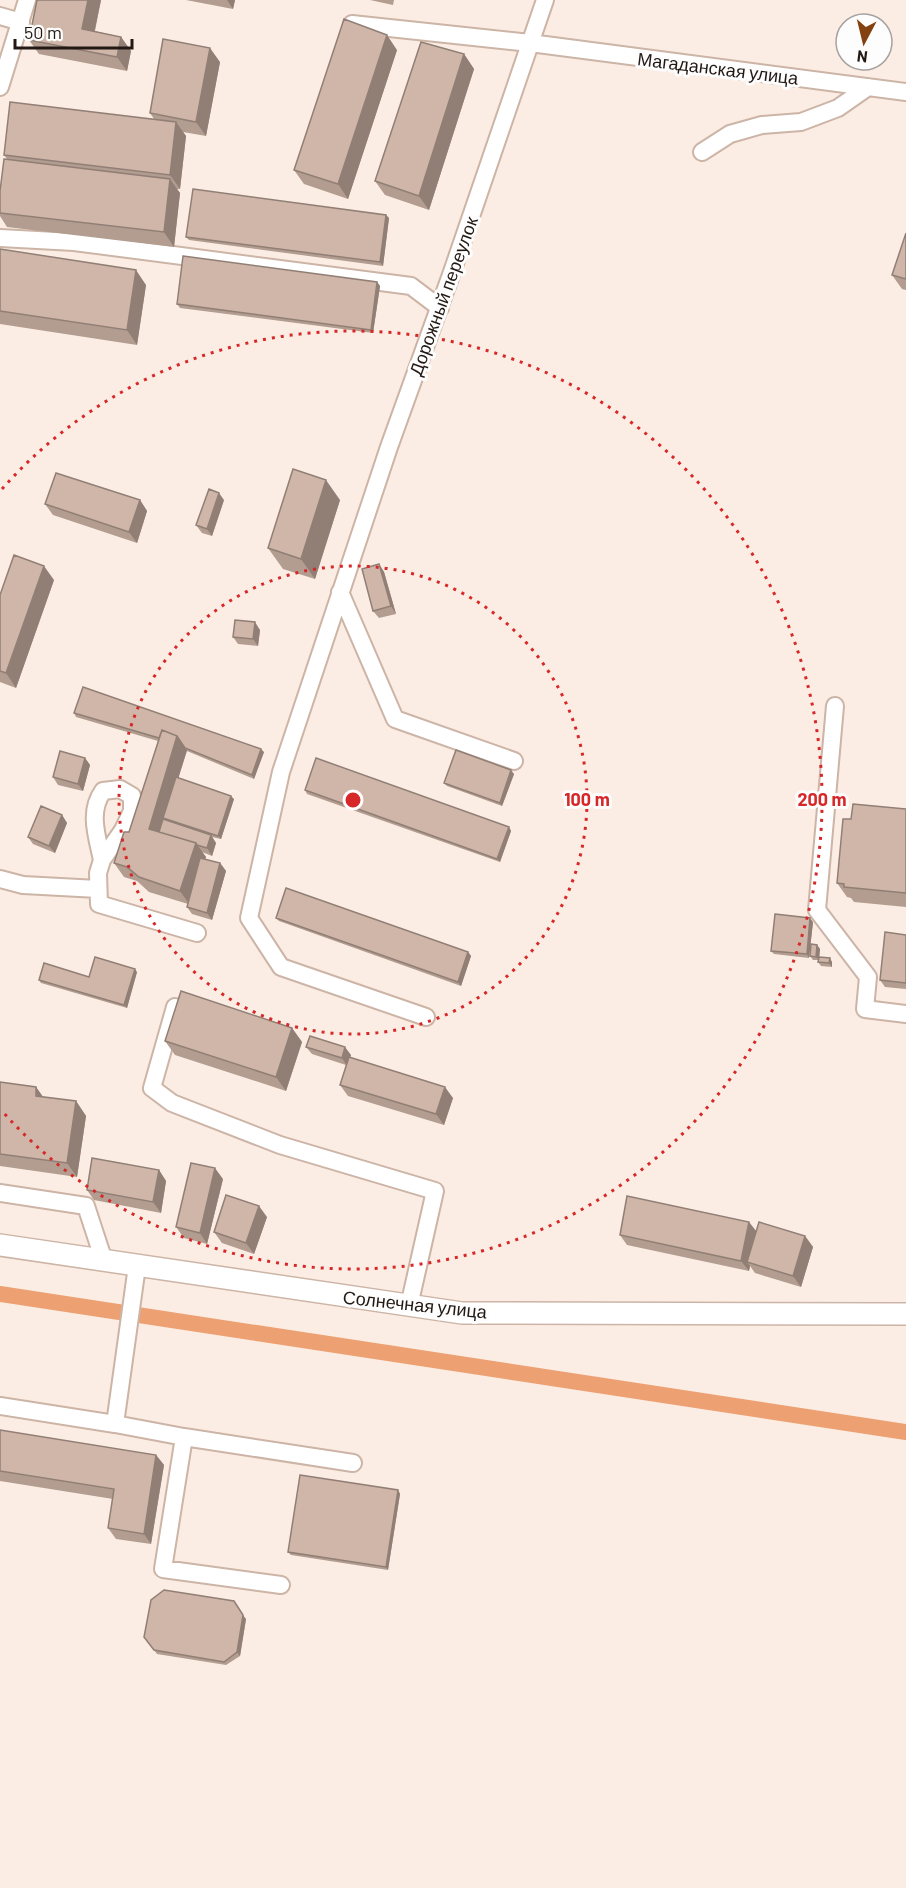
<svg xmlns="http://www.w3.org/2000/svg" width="906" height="1888" viewBox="0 0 906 1888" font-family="Barlow,sans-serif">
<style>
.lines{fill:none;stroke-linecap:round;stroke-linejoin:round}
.canal{stroke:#eda173;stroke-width:16}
.minor-casing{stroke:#ccb4a6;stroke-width:20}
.major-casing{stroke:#ccb4a6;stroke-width:24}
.minor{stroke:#fff;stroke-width:16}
.major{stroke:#fff;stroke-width:21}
.wall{fill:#b29d90}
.shaded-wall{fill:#917f76}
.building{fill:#cfb6a8;stroke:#917f76;stroke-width:1.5}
.ring{fill:none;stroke:#d62828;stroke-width:3;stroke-dasharray:3 6}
.labels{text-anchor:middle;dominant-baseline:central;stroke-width:6;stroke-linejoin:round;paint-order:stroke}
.street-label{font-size:18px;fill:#221914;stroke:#fdfdfd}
.centre{fill:#d62828;stroke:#fdfdfd;stroke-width:3}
.ring-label{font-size:18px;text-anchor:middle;font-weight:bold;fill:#d62828;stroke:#fdfdfd;stroke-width:6;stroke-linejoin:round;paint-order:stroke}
</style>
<rect width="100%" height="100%" fill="#fcede4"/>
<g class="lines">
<!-- canal -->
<path class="canal" d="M0 1294 906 1432"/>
<defs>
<path id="minor" d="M0 16 21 22
M352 24 530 43 906 92
M0 87 27 0
M702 152 730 134 762 125 801 122 838 108 868 87
M0 238 74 242 411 286 440 308
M340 592 395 719 514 761
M835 706 817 910 868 977 865 1009 906 1014
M102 860C97 836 88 812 103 791L120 789 132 796V811L123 830 102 860 98 873 99 904 197 933
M0 879 23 885 98 889
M175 1007 152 1088 172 1103 280 1145 435 1191 409 1306
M426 1017 281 967 249 918 281 772 389 447 452 272 545 0
M0 1193 86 1206 104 1261
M137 1266 115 1424 184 1437 353 1463
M0 1406 115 1424
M184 1437 163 1569 281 1585"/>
<path id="major" d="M0 1245 462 1313 906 1314"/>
</defs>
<!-- minor casing -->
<use href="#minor" class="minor-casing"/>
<!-- major casing -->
<use href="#major" class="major-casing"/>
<!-- minor -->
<use href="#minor" class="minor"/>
<!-- major -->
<use href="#major" class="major"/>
</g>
<!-- wall -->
<path class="wall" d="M37 0H101L95 31 121 37 131 51 127 71 39 54 29 40Z
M186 0H235L233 9Z
M370 0H394L393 5Z
M397 50 348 199 304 184 294 170Z
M464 54 474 69 429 210 385 195 375 181Z
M220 62 206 136 183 132 186 136 180 189H177L180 193 174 247 7 227 0 216V191L7 159 4 155 154 119 150 113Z
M386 215 389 218 383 266 189 240 186 237Z
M906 233V290L902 289 892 275Z
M0 249 146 285 137 345 0 324Z
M377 282 380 286 373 333 180 308 177 304Z
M140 500 147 511 137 543 53 515 45 504Z
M224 500 212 536 202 533 196 525Z
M340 500 315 579 283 569 268 548Z
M379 564 384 572 396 614 379 618 373 611Z
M54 580 16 688 0 682V595Z
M260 630 258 646 238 644 233 637Z
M74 713 264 752 254 779 187 751 178 778 234 799 221 839 212 837 216 843 212 856 202 852 206 857 205 859 220 863 226 871 212 920 192 914 187 907 188 904 149 892 137 881 124 877 114 863 129 832 158 741 76 717Z
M85 758 90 765 83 791 58 785 53 777Z
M514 774 502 806 447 786 444 783Z
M305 790 509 827 511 831 500 862 307 794Z
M906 809V907L854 902 851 898 847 897 837 883 851 819Z
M62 815 67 823 55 853 33 844 28 837Z
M276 918 468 952 471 956 461 986 279 921Z
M813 922 809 958 774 954 771 951Z
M906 935V989L885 987 880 980Z
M817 945 820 949 819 957 832 962V967L821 966 818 962V960H813L810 956Z
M137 972 127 1008 41 983 39 980 89 977Z
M292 1028 302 1042 286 1091 175 1055 165 1041Z
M306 1047 351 1055 350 1057 453 1098 444 1125 348 1096 340 1085 346 1065 312 1054Z
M0 1082 36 1087 43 1097 76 1101 86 1116 77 1177 0 1166Z
M159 1170 166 1181 161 1213 94 1200 87 1190Z
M223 1179 207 1244 184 1238 176 1227Z
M267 1217 254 1254 222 1243 214 1232Z
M756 1232 805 1236 813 1247 801 1287 755 1273 750 1266 749 1271 627 1245 620 1235Z
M0 1430 156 1455 164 1465 151 1544 116 1539 108 1528 113 1499 0 1481Z
M398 1490 400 1494 388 1570 291 1555 288 1552Z
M246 1619 240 1656 226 1665 157 1654 144 1637Z"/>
<!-- shaded-wall -->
<path class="shaded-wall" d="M88 0H101L92 43 82 29Z
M227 0H235L233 9Z
M387 35 397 50 348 199 338 184Z
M121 37 131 51 127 71 117 57Z
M210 48 220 62 206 136 196 122Z
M464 54 474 69 429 210 419 196Z
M176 122 186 136 180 189 170 175Z
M170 179 180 193 174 247 164 232Z
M386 215 389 218 383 266 380 262Z
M136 270 146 285 137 345 127 330Z
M377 282 380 286 373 333 371 330Z
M326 480 340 500 315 579 301 559Z
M219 493 224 500 212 536 207 529Z
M140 500 147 511 137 543 129 532Z
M379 564 384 572 396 614 391 606Z
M44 566 54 580 16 688 6 673Z
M255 622 260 630 258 646 253 639Z
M177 736 187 750 166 819 163 818 165 821 162 833 149 829Z
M261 749 264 752 254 779 252 775Z
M85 758 90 765 83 791 78 784Z
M511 770 514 774 502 806 500 803Z
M231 796 234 799 221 839 218 836Z
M62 815 67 823 55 853 49 846Z
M509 827 511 831 500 862 497 859Z
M211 835 216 843 212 856 207 848Z
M196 843 206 857 190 905 180 891Z
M220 863 226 871 212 920 207 913Z
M810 918 813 922 809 958 807 954Z
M817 945 820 949 819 960 816 957Z
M468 952 471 956 461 986 458 982Z
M830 958 832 962V967L829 963Z
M135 969 137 972 127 1008 124 1005Z
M292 1028 302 1042 286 1091 276 1077Z
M345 1047 351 1055 347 1066 342 1058Z
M36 1087 46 1101 36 1096Z
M445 1087 453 1098 444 1125 436 1114Z
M76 1101 86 1116 77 1177 67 1163Z
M215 1168 223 1179 207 1244 200 1233Z
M159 1170 166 1181 161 1213 153 1202Z
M259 1206 267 1217 254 1254 246 1243Z
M749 1222 757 1232 747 1262 750 1266 749 1271 741 1261Z
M805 1236 813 1247 801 1287 793 1276Z
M156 1455 164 1465 151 1544 144 1534Z
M398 1490 400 1494 388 1570 386 1567Z
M243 1615 246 1619 240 1656 237 1652Z"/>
<!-- building -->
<path class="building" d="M37 0H88L82 29 121 37 117 57 29 40Z
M344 19 387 35 338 184 294 170Z
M163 39 210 48 196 122 150 113Z
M421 42 464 54 419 196 375 181Z
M10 102 176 122 170 175 4 155Z
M4 159 170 179 164 232 0 213V191Z
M193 189 386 215 380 262 186 237Z
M906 233V279L892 275Z
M0 249 136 270 127 330 0 311Z
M183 256 377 282 371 330 177 304Z
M293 469 326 480 301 559 268 548Z
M56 473 140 500 129 532 45 504Z
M209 489 219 493 207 529 196 525Z
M14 555 44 566 6 673 0 671V595Z
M379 564 391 606 373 611 362 569Z
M235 620 255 622 253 639 233 637Z
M83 687 261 749 252 775 185 748 177 736 162 730 159 738 74 713Z
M162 730 177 736 149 829 196 843 180 891 139 877 127 867 114 863 124 832H129Z
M456 750 511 770 500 803 444 783Z
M60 751 85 758 78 784 53 777Z
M316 758 509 827 497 859 305 790Z
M176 777 231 796 218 836 163 818Z
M853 804 906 809V893L844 887V884L837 883 843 819H851Z
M41 806 62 815 49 846 28 837Z
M163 819 211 835 207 848 197 845 196 843 159 832Z
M200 858 220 863 207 913 187 907Z
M286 888 468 952 458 982 276 918Z
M775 914 810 918 807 954 771 951Z
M885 932 906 935V983L880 980Z
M811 944 817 945 816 957 810 956Z
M95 957 135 969 124 1005 39 980 44 963 89 977Z
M819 957 830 958 829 963 818 962Z
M181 991 292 1028 276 1077 165 1041Z
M310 1036 345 1047 342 1058 306 1047Z
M349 1057 445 1087 436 1114 340 1085Z
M0 1082 36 1087V1096L76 1101 67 1163 0 1154Z
M92 1158 159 1170 153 1202 87 1190Z
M191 1163 215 1168 200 1233 176 1227Z
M226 1195 259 1206 246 1243 214 1232Z
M627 1196 749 1222 741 1261 620 1235Z
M759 1222 805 1236 793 1276 747 1262Z
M0 1430 156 1455 144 1534 108 1528 114 1489 0 1471Z
M300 1475 398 1490 386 1567 288 1552Z
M164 1590 234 1601 243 1615 237 1652 224 1662 154 1650 144 1637 151 1600Z"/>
<!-- distance rings -->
<g class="ring">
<circle cx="353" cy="800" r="234"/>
<path d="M2 489A469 469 0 1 1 2 1111"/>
</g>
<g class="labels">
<!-- street labels -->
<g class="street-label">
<text transform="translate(718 68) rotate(7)">Магаданская улица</text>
<text transform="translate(443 296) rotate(-70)">Дорожный переулок</text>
<text transform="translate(415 1304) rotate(6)">Солнечная улица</text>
</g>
</g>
<circle cx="353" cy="800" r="9" class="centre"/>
<g class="ring-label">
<text x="587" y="806">100 m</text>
<text x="822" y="806">200 m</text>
</g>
<!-- north arrow -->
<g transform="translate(864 42) rotate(187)"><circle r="28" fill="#fdfdfd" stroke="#a5a2a0" stroke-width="1.5"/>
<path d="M0-4.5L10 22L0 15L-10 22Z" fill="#844210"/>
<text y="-9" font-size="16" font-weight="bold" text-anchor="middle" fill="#221914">N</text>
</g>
<!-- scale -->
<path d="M15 39v9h117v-9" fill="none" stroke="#221914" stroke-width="3"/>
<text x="24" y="39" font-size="18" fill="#221914" stroke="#fdfdfd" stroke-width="4.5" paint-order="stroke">50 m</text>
</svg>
